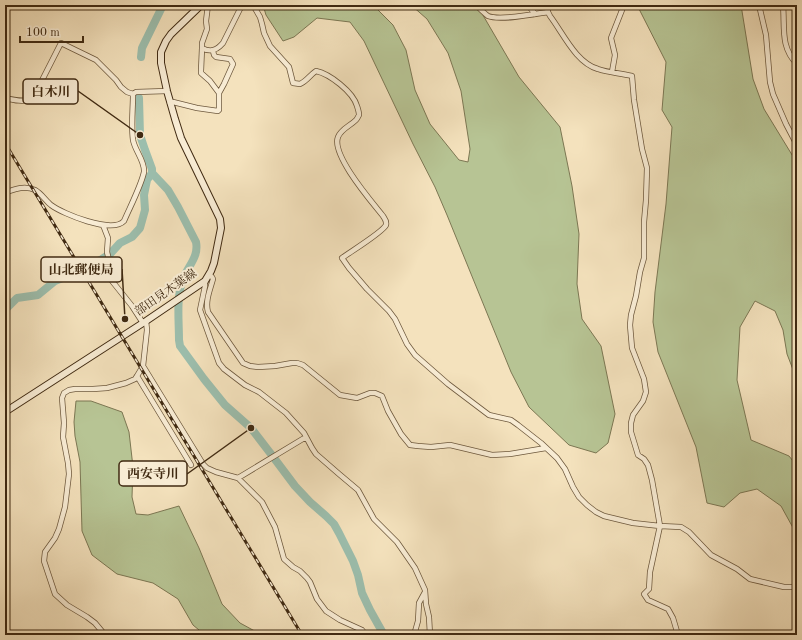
<svg xmlns="http://www.w3.org/2000/svg" width="802" height="640" viewBox="0 0 802 640" font-family="'Old Standard TT','Noto Serif JP',serif">
<style>
.green{fill:#b7c494;stroke:#7c7753}
.lines{fill:none;stroke-linecap:round;stroke-linejoin:round}
.river{stroke:#9cbead;stroke-width:8}
.minor-casing{stroke:#6d583d;stroke-width:6}
.secondary-casing{stroke:#402a12;stroke-width:8}
.minor{stroke:#f8ecd4;stroke-width:4.5}
.secondary{stroke:#f8ecd4;stroke-width:6}
.rail-casing{stroke:#402a12;stroke-width:3}
.rail{stroke:#f8ecd4;stroke-width:1.5;stroke-dasharray:4.5;stroke-linecap:butt}
.labels{text-anchor:middle;dominant-baseline:central;stroke-width:4;stroke-linejoin:round;paint-order:stroke}
.street-label{font-size:12px;fill:#402a12;stroke:#f8ecd4}
.leader{fill:none;stroke:#402a12;stroke-width:1.5}
.callout-dot{fill:#402a12;stroke:#f8ecd4;stroke-width:1.5}
.callout{fill:#f8ecd4;stroke:#402a12;stroke-width:1.5}
.callout-label{font-size:13px;text-anchor:middle;font-weight:bold;fill:#402a12}
</style>
<rect width="100%" height="100%" fill="#f4e2bd"/>
<filter id="stains"><feTurbulence type="fractalNoise" baseFrequency=".005" numOctaves="4"/><feColorMatrix values="0 0 0 0 .2 0 0 0 0 .09 0 0 0 0 .02 0 0 0 .5 -.17"/></filter>
<radialGradient id="worn" r=".72"><stop offset=".6" stop-color="#630" stop-opacity="0"/><stop offset="1" stop-color="#630" stop-opacity=".3"/></radialGradient>
<!-- green -->
<path class="green" d="M263 5H373L393 25 406 50 415 90 430 124 459 160 468 162 470 149 461 91 448 53 427 19 411 5H477L519 77 560 127 572 186 579 234 577 284 582 319 601 346 615 414 608 443 596 453 569 445 529 407 511 372 447 215 435 187 413 144 364 41 350 22 317 18 294 37 283 41 266 15Z
M637 5H741L753 79 764 109 797 163V380L787 354 783 330 775 311 755 301 740 327 737 380 751 440 789 456 797 466V535L781 506 757 489 740 493 724 507 707 503 696 447 658 352 653 322 655 292 666 204 672 127 662 110 666 62Z
M76 401H91L122 412 129 432 133 467 132 497 136 514 148 515 179 506 199 548 222 604 240 623 262 635H205L193 625 178 599 153 583 117 574 92 555 82 531 80 462 75 436 74 422Z"/>
<g class="lines">
<!-- river -->
<path class="river" d="M141 57 142 48 163 5
M152 173 168 190 178 207 196 242C199 257 188 266 183 279 176 297 179 321 179 340L180 346 204 379 225 405 251 428 271 454 295 486 310 502 326 516 334 524 339 533 353 561 358 575 362 593 370 610 384 635
M5 310 17 298 38 295 55 281 65 277 74 276 87 267 102 259 110 254 120 243 132 237 140 228 145 210 144 195 147 180 152 173V169L145 150 140 135 139 98"/>
<defs>
<path id="minor" d="M208 5 206 21 207 29 202 43V48C211 53 217 50 223 43L242 5
M253 5 260 17 262 24 264 33 270 46 289 67 293 83 300 84C307 81 310 75 316 71 330 74 353 92 357 106 358 109 359 112 359 115 358 117 357 119 356 120 350 126 341 129 338 137 331 155 372 202 383 216 385 219 387 221 386 225 383 232 350 252 342 258L349 268 367 289 389 311 395 319 407 344 415 355 448 384 489 415 511 420 518 425 541 443 557 458 565 469 573 487 579 497 587 505 596 512 604 516 633 523 660 526 681 527 689 532 711 555 737 569 750 579 784 587H797
M476 5C480 9 484 13 488 16 500 21 535 14 548 12
M528 5 535 14
M547 5 548 12 550 16C563 33 576 63 598 69 609 73 621 73 632 76L634 100 642 149 647 168 646 200 644 222V258L640 272 636 296 631 315 630 325 632 348 644 379 646 392 643 401 633 415 631 423V432L638 455 644 459 648 465 652 480 660 526 650 572 649 589 644 594 648 600 668 609 673 618 678 635
M759 5 766 35 770 82 773 94 786 124 797 145
M783 5C785 27 780 47 797 64
M202 48 201 71V73L210 81 219 93
M612 72 615 55 611 38 624 5
M5 98C13 100 25 103 33 98L61 43 96 60 116 80 121 87 127 92 133 94 136 92 167 91
M170 103 173 102 197 108 218 111 219 110V93L224 84 233 64 230 59 216 57 214 55 213 51
M5 193C14 189 25 185 35 190 41 193 46 201 51 205 63 214 112 234 124 221 130 207 141 186 144 172 145 161 135 151 133 140 131 125 133 109 133 94
M103 225 108 238 107 252 109 260 104 268V271L132 306 143 323
M209 274 212 277 213 279C210 290 205 301 208 312L243 363 250 366 258 367 275 366 292 363H297L303 365 340 395 357 398 370 393H375L382 396 388 411 401 434 410 445 418 446 431 447 450 445 492 455 510 454 546 448
M205 281V286L200 310 219 363 224 369 245 385 259 392 286 413 304 433 312 448 316 454 339 474 358 490 374 519 397 542 415 568 425 590 426 604 429 617 430 635
M143 366 203 464 207 468 216 472 238 478 262 502 275 527 284 559 293 567 300 571 307 578 310 582 317 599 326 611 340 620 362 630 366 635
M137 376 191 465
M238 478 306 437
M105 635 95 623 87 617 67 605 55 594 44 561 45 552 55 538 59 529 65 507 69 474 68 463 63 437 64 423 62 398 64 393 69 390 75 389H93L107 388 126 383 135 379 137 376 143 366 147 330 146 321
M414 635 418 621 419 603 425 592"/>
<path id="secondary" d="M5 412 146 321 205 281 211 271 214 263 221 228 220 219 181 138 175 119 167 91 161 63V52L166 41 171 34 201 5"/>
</defs>
<!-- minor casing -->
<use href="#minor" class="minor-casing"/>
<!-- secondary casing -->
<use href="#secondary" class="secondary-casing"/>
<!-- minor -->
<use href="#minor" class="minor"/>
<!-- secondary -->
<use href="#secondary" class="secondary"/>
<defs>
<path id="rail" d="M5 143 302 635"/>
</defs>
<!-- rail casing -->
<use href="#rail" class="rail-casing"/>
<!-- rail -->
<use href="#rail" class="rail"/>
</g>
<g class="labels">
<!-- street labels -->
<g class="street-label">
<text transform="translate(166 293) rotate(-35)">部田見木葉線</text>
</g>
</g>
<!-- callouts -->
<path class="leader" d="M140 135L78 91M125 319L122 269M251 428L187 474"/>
<g class="callout-dot">
<circle cx="140" cy="135" r="4"/>
<circle cx="125" cy="319" r="4"/>
<circle cx="251" cy="428" r="4"/>
</g>
<g class="callout">
<rect x="23" y="79" width="55" height="25" rx="4"/>
<rect x="41" y="257" width="81" height="25" rx="4"/>
<rect x="119" y="461" width="68" height="25" rx="4"/>
</g>
<g class="callout-label">
<text x="51" y="96">白木川</text>
<text x="81" y="274">山北郵便局</text>
<text x="153" y="478">西安寺川</text>
</g>
<!-- margin -->
<rect width="802" height="640" fill="none" stroke="#f4e2bd" stroke-width="20"/>
<rect x="6" y="6" width="790" height="628" fill="none" stroke="#402a12" stroke-width="2"/>
<rect x="10" y="10" width="782" height="620" fill="none" stroke="#402a12"/>
<!-- scale -->
<path d="M20 36v6h63v-6" fill="none" stroke="#402a12" stroke-width="2"/>
<text x="26" y="36" font-size="12" fill="#402a12" stroke="#f8ecd4" stroke-width="3" paint-order="stroke">100 m</text>
<rect width="100%" height="100%" filter="url(#stains)"/>
<rect width="100%" height="100%" fill="url(#worn)"/>
</svg>
